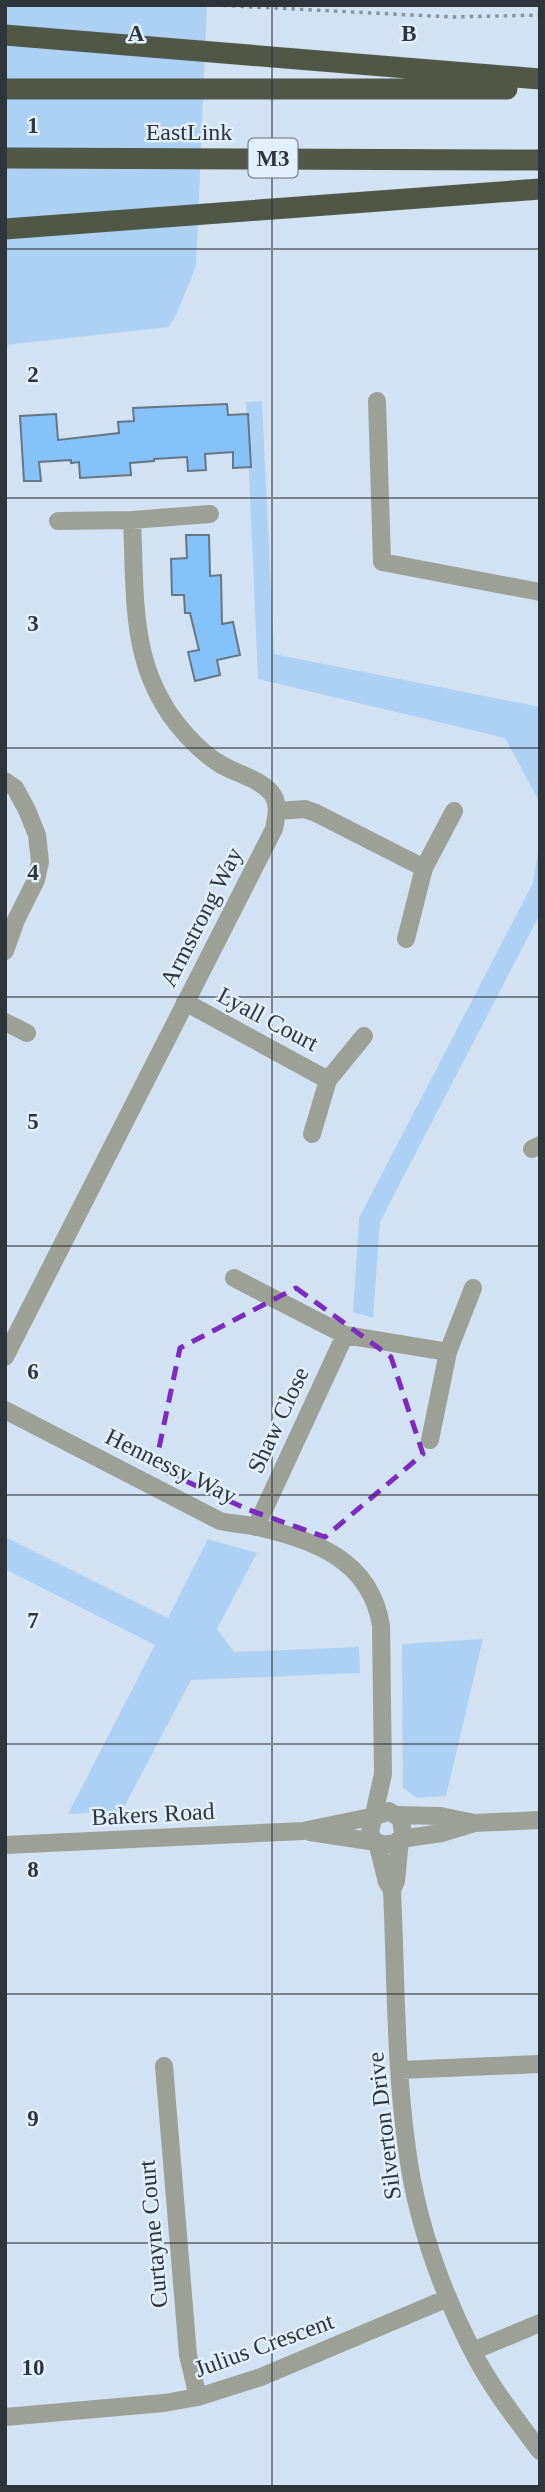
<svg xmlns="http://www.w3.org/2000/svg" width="545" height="2492" viewBox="0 0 545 2492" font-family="'Times New Roman',serif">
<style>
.green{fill:#acd1f4}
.building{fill:#85c2fa;stroke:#677683;stroke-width:2}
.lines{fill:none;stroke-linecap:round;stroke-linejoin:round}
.path{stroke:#8995a1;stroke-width:3.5;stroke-dasharray:3.5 5;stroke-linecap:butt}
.minor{stroke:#9da097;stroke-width:18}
.highway{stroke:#515746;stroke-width:21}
.marked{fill:none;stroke:#7b2cbf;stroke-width:5;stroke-dasharray:14 9;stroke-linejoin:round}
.grid{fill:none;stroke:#2e353b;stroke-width:2;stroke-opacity:0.55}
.labels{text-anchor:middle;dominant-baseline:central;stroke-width:5;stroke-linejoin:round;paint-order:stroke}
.shield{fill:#e2effc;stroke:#646d75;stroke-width:2}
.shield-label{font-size:23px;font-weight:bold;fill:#2e353b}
.street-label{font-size:24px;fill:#2e353b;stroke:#e2effc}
.grid-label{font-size:23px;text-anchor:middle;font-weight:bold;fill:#2e353b;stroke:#e2effc;stroke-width:5;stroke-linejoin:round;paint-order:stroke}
</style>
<rect width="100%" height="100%" fill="#d2e2f2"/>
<!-- green -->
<path class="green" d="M5 5H207L196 266 177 313 169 327 5 345Z
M262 401 274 654 540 707V803L505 738 258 679 246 402Z
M540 841V914L380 1222 373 1318 353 1312 359 1218 533 883Z
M5 1537 168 1618 208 1539 257 1553 217 1629 234 1652 359 1647 360 1673 191 1680 122 1811 68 1814 155 1645 5 1569Z
M483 1639 446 1796 417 1798 403 1788 402 1644Z"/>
<!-- building -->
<path class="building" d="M227 404 228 415 248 414 251 467 233 468V452L205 454 206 470 188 471 187 457 154 459V461L130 463 131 475 80 478 79 462 71 463V460L39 462 41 481H24L20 416 56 414 58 440 119 433 118 422 134 421 133 408Z
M186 535H209L210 576 221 575 222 624 233 622 240 655 217 660 220 675 195 681 188 652 199 650 190 613H185L184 595H172L171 559 187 558Z"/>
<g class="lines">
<!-- path -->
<path class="path" d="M215 5 452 17 540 15"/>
<!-- minor -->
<path class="minor" d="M377 401 382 562 540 592
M58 521 132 520 210 514
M5 781 15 788 27 810 37 835 40 862 36 880 16 920 5 951
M277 811 305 809 316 813 424 868
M406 939 424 868 454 811
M185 1002 328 1080
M5 1022 27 1033
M312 1134 328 1080 364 1036
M532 1149 540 1145
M234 1278 345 1335
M5 1357 274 829C276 818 279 807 274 797 265 780 236 774 220 764 212 759 202 751 195 744 128 679 136 605 132 520
M5 1410 220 1521C233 1524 245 1524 258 1527 314 1540 371 1560 381 1626L383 1774 370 1832 372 1838 381 1845 396 1843 403 1835 401 1819 389 1811 376 1816
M430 1440 448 1352 473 1288
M256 1527 345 1335 448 1352
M398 1815 440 1816 475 1823 540 1820
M310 1832 376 1842
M400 1839 442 1833 475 1823
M400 1840 396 1881 392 1890C396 1976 395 2064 407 2149 416 2219 440 2287 472 2350 490 2386 516 2419 540 2451
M377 1842 387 1882 392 1890
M5 1845 303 1831 375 1816
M164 2066 188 2355 198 2397
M400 2070 540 2064
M473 2351 540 2323
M5 2417 164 2403 198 2397 261 2377 448 2298"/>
<!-- highway -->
<path class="highway" d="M5 35 540 79
M5 89H507
M5 158 540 160
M5 229 540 189"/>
</g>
<!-- marked area -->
<path class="marked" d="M296 1288 391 1357 423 1454 325 1537 249 1510 155 1467 180 1348Z"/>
<!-- grid -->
<path class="grid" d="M272 5V2487M5 249H540M5 498H540M5 748H540M5 997H540M5 1246H540M5 1495H540M5 1744H540M5 1994H540M5 2243H540"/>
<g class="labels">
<!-- shield labels -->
<rect class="shield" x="248.5" y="138.5" width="49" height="39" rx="5"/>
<g class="shield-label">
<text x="273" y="158">M3</text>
</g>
<!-- street labels -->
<g class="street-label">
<text x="189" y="132">EastLink</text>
<text transform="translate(201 917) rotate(-63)">Armstrong Way</text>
<text transform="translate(268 1019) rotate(28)">Lyall Court</text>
<text transform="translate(278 1420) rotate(-65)">Shaw Close</text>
<text transform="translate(171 1466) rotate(26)">Hennessy Way</text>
<text transform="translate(153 1814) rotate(-3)">Bakers Road</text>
<text transform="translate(384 2126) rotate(-97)">Silverton Drive</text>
<text transform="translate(153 2234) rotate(-95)">Curtayne Court</text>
<text transform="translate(264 2345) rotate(-20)">Julius Crescent</text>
</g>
</g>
<g class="grid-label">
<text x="136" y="41">A</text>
<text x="409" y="41">B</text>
<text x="33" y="133">1</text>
<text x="33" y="382">2</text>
<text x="33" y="631">3</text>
<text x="33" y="880">4</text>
<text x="33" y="1129">5</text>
<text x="33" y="1379">6</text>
<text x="33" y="1628">7</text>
<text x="33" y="1877">8</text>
<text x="33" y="2126">9</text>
<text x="33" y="2375">10</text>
</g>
<!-- border -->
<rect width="545" height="2492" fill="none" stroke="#2e353b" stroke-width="14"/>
</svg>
